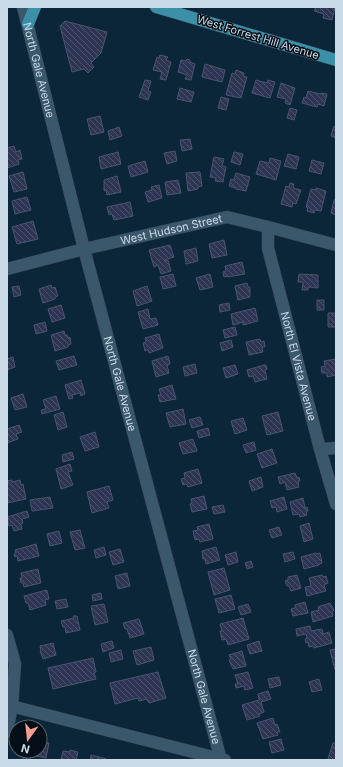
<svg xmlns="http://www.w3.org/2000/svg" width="343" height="767" viewBox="0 0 343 767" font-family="Inter,sans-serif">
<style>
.building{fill:url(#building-back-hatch);stroke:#4b5370}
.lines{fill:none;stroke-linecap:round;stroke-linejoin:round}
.minor-casing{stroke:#313f50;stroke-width:13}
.major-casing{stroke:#313f50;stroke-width:13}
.minor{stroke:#3b576c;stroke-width:12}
.major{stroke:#3b8fa6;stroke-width:12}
.labels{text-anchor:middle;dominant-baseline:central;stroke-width:3;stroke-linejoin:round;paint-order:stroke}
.street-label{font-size:11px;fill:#cbdae7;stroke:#040e17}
</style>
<defs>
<pattern id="building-back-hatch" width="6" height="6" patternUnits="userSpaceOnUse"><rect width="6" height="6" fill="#2e3552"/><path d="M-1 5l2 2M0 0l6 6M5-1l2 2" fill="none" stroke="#4b526b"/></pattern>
</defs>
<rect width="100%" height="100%" fill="#0b2639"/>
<!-- building -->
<path class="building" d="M316 7H335L332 20 323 18 324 14 314 11Z
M65 21 107 32 101 53 91 63 94 67 88 73 84 69 72 72 60 26Z
M160 55 168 57 166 60 171 62 166 80 160 79 162 72 153 70 157 57 159 58Z
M187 59 190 60V62L195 64 191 80 185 79 187 75 178 72 181 60 186 61Z
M205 64 225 70 222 82 202 77Z
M236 70 244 73 243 76 247 77 241 98 226 95 232 73 235 74Z
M145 80 151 81 148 91 151 92 148 100 139 97Z
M256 80 267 83 268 80 275 82 270 98 252 93Z
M281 83 295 88 290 105 285 103 286 99 277 97Z
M180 88 194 92 191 102 177 99Z
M308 91 321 94V93L327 94 324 106 318 104 317 107 302 103 304 97 306 98Z
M221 97 229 99 226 110 218 108Z
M290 108 297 110 294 120 287 118Z
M100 116 104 132 91 135 87 119Z
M334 126 336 127V138L331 136Z
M119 127 122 136 110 140 108 131Z
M190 139 192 149 182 151 180 140Z
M14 146 16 152 20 150 22 159 18 160 19 164 7 168V148Z
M175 151 177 161 167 164 164 153Z
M118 152 121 164 101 169 99 157Z
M234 152 243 154 240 165 231 162Z
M288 154 299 157 296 169 284 166Z
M214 157 224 159 222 166 226 167 223 182 215 181 216 178 210 177Z
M270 158 281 161 276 180 256 174 260 161 269 163Z
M312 160 324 163 321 174 309 171Z
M145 161 148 172 131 177 128 166Z
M23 172 27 189 14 192 9 176Z
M200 172 202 186 198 187V189L188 191 186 173Z
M236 173 250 177 246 191 236 189V188L229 186 231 179 234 180Z
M117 176 121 192 107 195 106 190 104 191V180Z
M178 180 181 193 167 195 165 182Z
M290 183 294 184 293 188 301 190 296 204 293 203 292 207 281 204 286 186 289 187Z
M159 185 162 198 148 202 145 192 152 190 151 187Z
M316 188 326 191 321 211 315 210 314 213 307 211 308 208 306 207 311 189 316 190Z
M27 197 31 210 15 214 12 201Z
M336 199V215L331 213 334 200Z
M130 202 133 216 114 220 112 214 109 215 107 207Z
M33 221 38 239 17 244 12 227Z
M224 240 227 255 212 258 209 244Z
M170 245 174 257 164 260V261L168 260 171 271 161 274 158 265 154 267 149 250Z
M196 248 198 261 186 264 184 251Z
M242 262 245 274 228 277V276L224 277 223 272 226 271 225 266Z
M173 274 176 286 163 289 160 277Z
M210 274 213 287 200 290 196 278Z
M299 274 318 275V288L308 287V290H302L303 282H298Z
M247 283 248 287H250V297L238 300 235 286Z
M51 285 52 288 55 287 58 296 55 297V299L43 303 39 289Z
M19 286 21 295 14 297 12 287Z
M147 286 152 301 137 306 133 291Z
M317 300H324V310H317Z
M229 303 230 310 220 312 219 305Z
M61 305 65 318 52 322 48 309Z
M255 308 258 321 243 325V322L233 325 231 314Z
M148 309 150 319 156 318 158 325 143 329 138 312Z
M328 313H336V327H328Z
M45 322 47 331 36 334 34 325Z
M235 327 237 335 225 338 223 330Z
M64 331 65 335H67L68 338 70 337 71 344 68 345V347L55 351 51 335Z
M159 334 163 348 149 353 148 350 145 351 143 343 146 342 145 338Z
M260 339 261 342 264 341 265 347H262L263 352 249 355 246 342Z
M231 340 233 347 222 351 220 343Z
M74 356 77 365 59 370 56 361Z
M168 356 170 364 167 365 169 373 156 377 152 361Z
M13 357 15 367 7 370V359Z
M336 359V375L327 377V373H322L321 367 325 366 324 361Z
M195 364 197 373 185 376 183 367Z
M235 365 238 374 226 378 223 368Z
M264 365H266L267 369 265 370 267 379 255 382 253 376 249 377 247 370Z
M81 380 85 394 81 396 80 393 72 395 73 398 69 399 65 385Z
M172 385 176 399 160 402 158 395H161L159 389Z
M23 394 27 407 15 410 11 398Z
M56 396 60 409 42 414 41 410 46 409 43 400Z
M183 409 186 424 170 427 166 413Z
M63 412 67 427 58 430 54 415Z
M278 412 283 431 267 435 262 416Z
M200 417 203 425 192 428 189 420Z
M243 418 247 430 235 434 231 421Z
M19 425 22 432 16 434 18 439 7 443V429Z
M208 428 210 435 199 438 197 431Z
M95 432 99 447 85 451 80 437Z
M193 439 197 451 183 454 179 443Z
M254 442 256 450 246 453 243 445Z
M272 449 277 463 262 468 257 454Z
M72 452 74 459 63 462 62 455Z
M70 464 72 471 68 472 73 485 61 489 56 469Z
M198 469 202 483 188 487 187 484 183 485 181 479 185 478 184 473Z
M295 473 297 478 299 477 300 481H298L299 487 287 490 285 482 280 484 278 477Z
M261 477 263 487 252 491 249 481Z
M12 480V482L20 480 21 485 23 484 26 499 7 503V481Z
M109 486 113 500 107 502 109 508 92 513 87 492Z
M204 496 207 509 192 512 190 504 192 503 191 499Z
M50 497 53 508 32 511 30 500Z
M284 497 287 509 277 512 276 507 272 508 270 501Z
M303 498 305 508 307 507 308 511 306 512 307 515 300 517 299 514 293 515 290 502Z
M223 505 225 512 214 514 212 507Z
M27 511 29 517 22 519 23 523 21 524 22 529 14 531 12 525 9 526 7 517Z
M309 523 313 539 304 542 300 526Z
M209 524 213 539 200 542 199 539 195 540 193 531 198 530 197 527Z
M279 527 282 535 272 538 269 530Z
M80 530 85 548 75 550 70 532Z
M59 531 62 543 50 546 47 534Z
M36 544 39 556 18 561 17 556 15 557 14 554 16 553 15 550Z
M104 547 106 555 96 558 94 550Z
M216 547 220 560 206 564 205 559H203L202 551Z
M120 549 124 562 113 565 109 552Z
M236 552 238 562 228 565 225 555Z
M293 552 295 559 285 562 283 554Z
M316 553 317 554 320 553 322 563 319 564V565L304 569 301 557Z
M251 561 253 567 247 569 245 563Z
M224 568 230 590 214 595 208 572Z
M38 569 41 583 24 587 23 583H21L20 578H22L21 573Z
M127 573 130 586 118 589 115 576Z
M297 575 301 588 291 591 289 586H287L285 581 288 580V577Z
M322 575 323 577 326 576 328 583 324 585 326 591 307 596 305 587 311 586 309 578Z
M47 590 49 599 45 600 46 605 30 610 28 603H26L24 596Z
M101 593 102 599 93 601 92 595Z
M231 595 235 609 219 613 215 599Z
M66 599 68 607 57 609 55 601Z
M305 602 308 613 293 616 291 609 295 608V605Z
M330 603 334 610 332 612 333 616 313 622 311 612 319 610 318 607Z
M104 604 108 622 95 625 91 606Z
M248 604 251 612 241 615 238 607Z
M73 616H77L80 630 66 633 65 627H63L61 621 74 618Z
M243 618 249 639 228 645 226 639 222 640 220 631H222L220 624Z
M139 619 144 634 130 638 127 629H125L123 623Z
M310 626 311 631 322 629 323 634 329 632 332 643 314 648 313 646 309 647 308 642 306 643 305 639 307 638 306 634 297 636 296 629Z
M112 641 114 648 103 652 101 644Z
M259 641 262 651 250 654 247 645Z
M53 643 56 655 43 659 40 651H41L40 646Z
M151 647 154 660 137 665 133 651Z
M336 649V670H335L330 650Z
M121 650 123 659 111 662 109 653Z
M242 651 246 666 233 669 229 660 231 659 229 655Z
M93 658 96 672 94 673 96 679 53 689 48 668Z
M158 672 166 698 149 703 147 699 139 701 138 698 115 704 110 683Z
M248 672 253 688 245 690 244 686 236 688 235 684H238L235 675Z
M279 677 281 685 270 688 268 679Z
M319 679 322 690 312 692 309 682Z
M268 691 271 699 261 702 264 712 259 714 260 716 247 720 242 705 259 700 258 694Z
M273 718 275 725 277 724 280 732H277L278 735 263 739 257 723Z
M281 739 284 750 272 753 269 742Z
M40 741 49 743 46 758 31 755 30 760 23 759 25 751H40Z
M333 743H336V760L328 759Z
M70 750 78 752 76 760H61L63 751 70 752Z
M91 755 103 758 109 760H90Z"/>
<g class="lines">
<defs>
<g id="minor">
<path id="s1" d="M23 7 84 249 221 760"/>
<path id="s2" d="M268 227V248L320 449 336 504"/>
<path id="s3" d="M7 269 84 249 227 217 268 227 336 245"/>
<path d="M320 449 336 448"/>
<path d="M7 635 15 664 12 706 7 732"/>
<path d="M7 705 225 760"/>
</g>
<path id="major" d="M156 7 336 60
M28 24 35 7"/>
</defs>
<!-- minor casing -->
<use href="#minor" class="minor-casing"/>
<!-- major casing -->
<use href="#major" class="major-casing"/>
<!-- minor -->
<use href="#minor" class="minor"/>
<!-- major -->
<use href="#major" class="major"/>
</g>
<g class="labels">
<!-- street labels -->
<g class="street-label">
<text transform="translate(258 37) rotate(17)">West Forrest Hill Avenue</text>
<text stroke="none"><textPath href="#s1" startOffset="65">North Gale Avenue</textPath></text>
<text stroke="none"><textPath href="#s3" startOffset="169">West Hudson Street</textPath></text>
<text stroke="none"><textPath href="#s2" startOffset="143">North El Vista Avenue</textPath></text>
<text stroke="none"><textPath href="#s1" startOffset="389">North Gale Avenue</textPath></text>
<text stroke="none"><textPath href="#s1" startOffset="713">North Gale Avenue</textPath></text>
</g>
</g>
<!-- border -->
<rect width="343" height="767" fill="none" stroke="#cbdae7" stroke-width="16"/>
<!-- north arrow -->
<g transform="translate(28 739) rotate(195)"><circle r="19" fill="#040e17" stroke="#54606a"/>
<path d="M0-3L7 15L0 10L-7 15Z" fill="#f59d8e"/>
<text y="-6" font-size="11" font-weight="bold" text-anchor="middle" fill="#cbdae7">N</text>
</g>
</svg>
